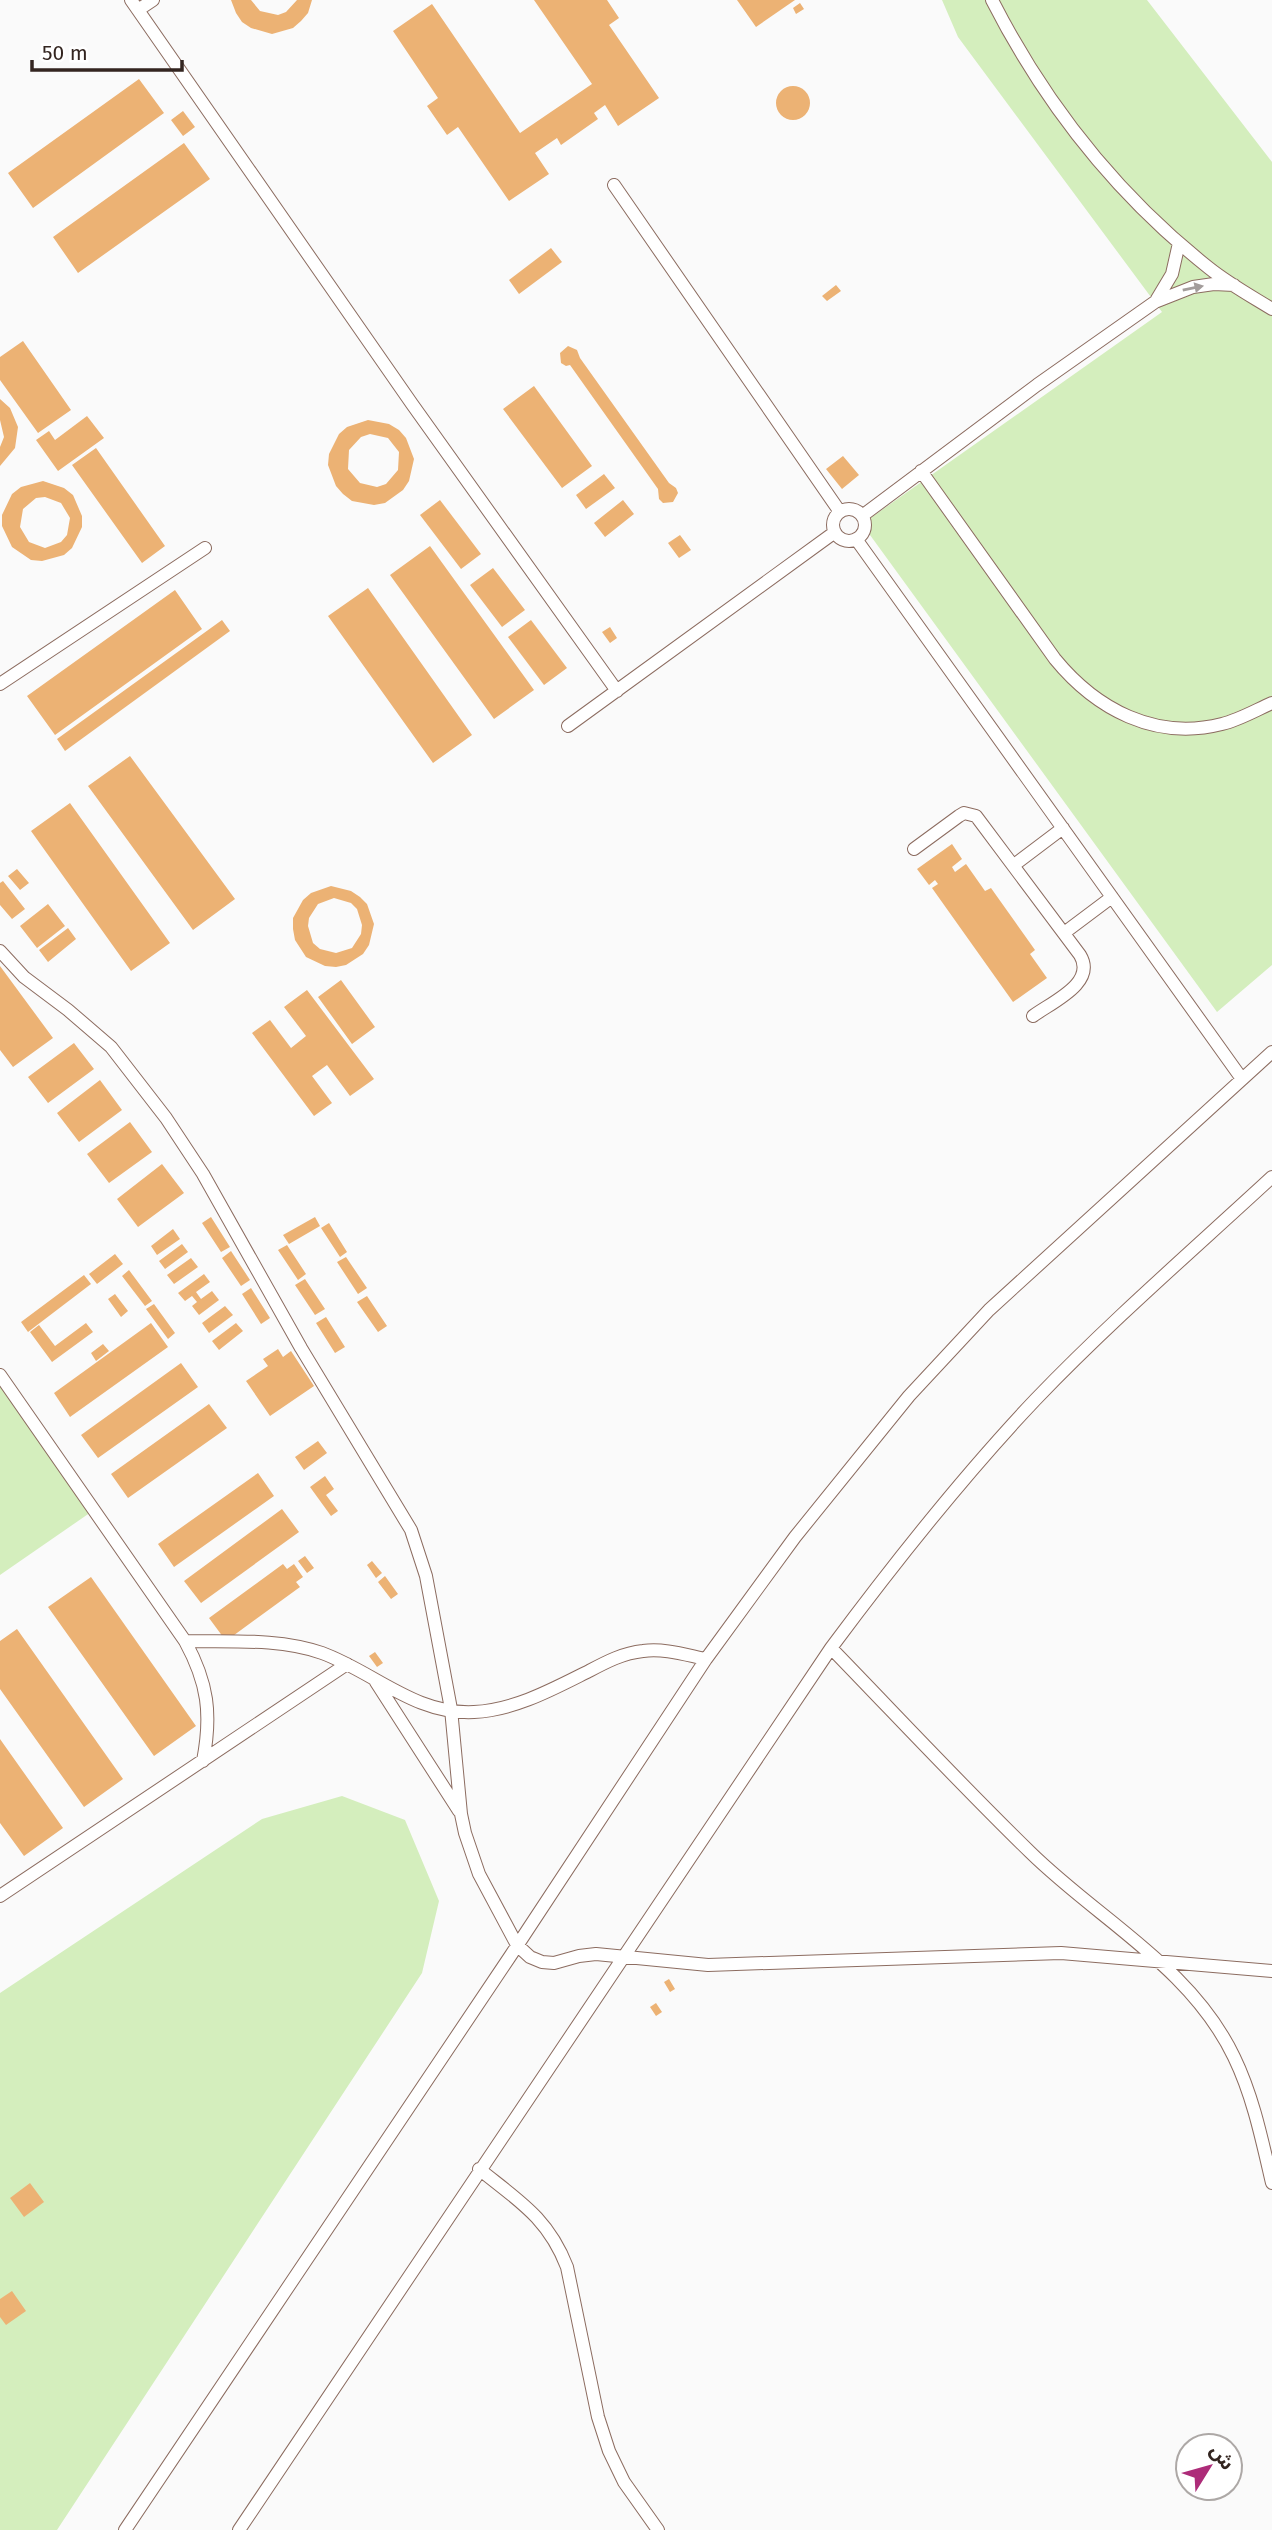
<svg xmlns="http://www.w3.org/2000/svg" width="1272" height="2530" viewBox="0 0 1272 2530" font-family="'Fira Sans','Noto Sans Arabic',sans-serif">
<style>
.green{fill:#d4eebd}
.building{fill:#ecb274;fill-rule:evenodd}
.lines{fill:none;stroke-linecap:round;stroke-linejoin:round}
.lane-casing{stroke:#8c6c60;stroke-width:14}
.lane{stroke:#fff;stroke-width:12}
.oneway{fill:#a39d9b}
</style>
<rect width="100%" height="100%" fill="#fafafa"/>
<!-- green -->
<path class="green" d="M942 0H1147L1272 162V965L1217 1012 862 524 1162 312 958 37Z
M0 1380 94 1510 0 1575Z
M342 1796 405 1820 439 1901 422 1973 57 2530H0V1993L262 1819Z"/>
<!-- building -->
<path class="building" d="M231 0H251L260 11 278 15 286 12 297 0H312L308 13 301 21 293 28 272 34 251 28 242 22 236 13Z
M534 0H607L619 18 609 25 659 98 618 126 605 105 594 113 598 119 561 145 557 138 535 153 549 174 509 201 458 127 447 135 427 106 438 98 393 31 432 4 520 133 592 84Z
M737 0H795L756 27Z
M800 3 804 9 796 14 793 8Z
M139 79 164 113 33 208 8 173Z
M776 103a17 17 0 1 1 34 0a17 17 0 1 1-34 0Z
M183 111 195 127 183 136 171 120Z
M184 143 210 179 78 273 53 237Z
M551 248 562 262 519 294 509 280Z
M836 285 841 291 827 301 822 296Z
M23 341 71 410 38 433 0 380V357Z
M568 346 577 350 580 358 669 483 676 488 678 493 673 502 663 503 659 499 658 489 570 365 566 366 561 363 560 353Z
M534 386 592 466 562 488 503 409Z
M0 399 10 408 18 427 15 448 0 466V447L4 437 0 420Z
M87 416 104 438 58 471 36 440 49 431 55 440Z
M368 420 389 424 399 430 406 438 414 459 409 481 403 490 385 503 374 505 352 501 343 494 336 486 328 465 329 454 339 434 347 427ZM370 434 388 438 399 452 398 470 386 484 377 487 360 483 348 469 349 450 361 437Z
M96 448 165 546 142 563 72 465Z
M843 456 859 475 842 489 826 469Z
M604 474 615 488 586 509 576 495Z
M43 481 64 488 73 495 82 516V527L72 548 64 555 42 561 31 560 12 547 2 526V515L12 494 21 487ZM45 497 61 503 70 518 67 535 61 542 45 548 29 542 20 527 23 509 36 498Z
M440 500 481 554 461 569 420 515Z
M623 500 634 514 605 537 594 523Z
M680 535 691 550 679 558 668 543Z
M430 546 534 690 494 719 390 575Z
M493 568 525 610 502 627 470 585Z
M368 588 472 735 433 763 328 616Z
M175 590 202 629 55 735 27 696Z
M222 620 230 631 65 751 57 739Z
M531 620 567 668 544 685 508 637Z
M610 627 617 638 610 643 602 632Z
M130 756 235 899 193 930 88 786Z
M70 803 170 943 131 971 31 831Z
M952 844 962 859 952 867 955 872 966 864 985 891 991 888 1035 950 1030 954 1047 978 1013 1002 932 888 938 884 935 880 929 885 917 869Z
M17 869 29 883 20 890 8 876Z
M3 881 25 909 12 919 0 905V883Z
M331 886 351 891 360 897 367 904 374 924 369 945 363 954 346 965 336 967 325 966 306 957 295 940 293 929V918L303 900 311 893ZM334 898 351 903 357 909 362 925 361 934 352 948 336 953 320 949 313 943 308 926 309 918 318 904Z
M48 904 65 926 37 948 20 926Z
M68 928 76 939 48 962 39 950Z
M0 966 53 1038 13 1067 0 1050Z
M341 980 375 1027 352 1044 318 997Z
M307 990 374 1079 350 1096 327 1065 312 1076 332 1103 314 1116 252 1033 270 1020 291 1048 306 1036 284 1007Z
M74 1043 94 1069 48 1103 28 1077Z
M100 1080 122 1110 79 1142 57 1113Z
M130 1122 152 1152 109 1183 87 1154Z
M162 1164 184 1193 138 1227 117 1199Z
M211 1217 230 1247 221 1252 202 1223Z
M315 1217 320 1226 289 1244 283 1235Z
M329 1223 347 1252 340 1257 321 1228Z
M173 1229 180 1239 157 1255 151 1246Z
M182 1244 188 1252 165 1269 159 1261Z
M287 1245 306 1274 298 1280 278 1250Z
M231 1251 250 1280 241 1286 222 1258Z
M115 1254 123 1264 97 1284 89 1274Z
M346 1257 367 1288 358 1294 337 1262Z
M191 1258 198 1267 174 1284 167 1275Z
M129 1270 152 1301 145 1306 122 1276Z
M204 1274 210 1282 196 1292 201 1299 212 1291 219 1300 199 1315 192 1306 197 1302 192 1296 185 1301 178 1293Z
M84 1275 91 1284 28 1332 21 1322Z
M305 1279 325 1309 315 1315 295 1285Z
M251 1288 270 1318 261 1324 242 1294Z
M115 1294 128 1311 121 1317 108 1299Z
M367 1296 387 1326 378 1332 357 1302Z
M154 1304 175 1333 168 1339 146 1309Z
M225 1306 233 1315 209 1333 202 1323Z
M326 1317 345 1347 335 1353 316 1323Z
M86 1323 93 1332 52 1362 30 1332 39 1325 55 1346Z
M151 1323 168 1347 70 1417 54 1393Z
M236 1323 243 1331 219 1350 212 1341Z
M103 1344 109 1351 96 1361 91 1353Z
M278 1349 283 1357 291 1351 314 1386 270 1416 246 1381 268 1366 263 1359Z
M181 1363 198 1387 98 1458 81 1435Z
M209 1404 227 1428 128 1498 111 1474Z
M318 1441 327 1453 304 1470 295 1457Z
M258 1473 274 1496 174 1567 158 1544Z
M325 1476 334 1489 326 1495 338 1511 331 1516 310 1487Z
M282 1509 299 1532 201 1603 184 1581Z
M305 1556 314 1568 307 1573 298 1561Z
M372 1561 382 1573 376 1578 367 1565Z
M283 1564 287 1569 294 1564 303 1577 296 1582 300 1587 226 1641 209 1618Z
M385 1576 398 1594 391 1599 378 1582Z
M91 1577 196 1726 154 1756 48 1607Z
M17 1629 123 1779 84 1807 0 1689V1641Z
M375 1652 383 1663 377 1667 369 1656Z
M0 1739 63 1828 24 1856 0 1823Z
M669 1979 675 1989 670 1992 664 1982Z
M656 2003 662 2012 656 2016 650 2007Z
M30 2183 44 2202 24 2217 10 2198Z
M12 2291 26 2311 6 2325 0 2317V2299Z"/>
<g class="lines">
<defs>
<path id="lane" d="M131 0 412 404 617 691
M992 0C1045 104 1117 195 1209 268 1229 284 1251 296 1272 309
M138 10 153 0
M614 185 840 512
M1157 299 1172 274 1179 243
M921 471 1055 659C1096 709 1155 741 1222 724 1239 720 1256 710 1272 703
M833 525a16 16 0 1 1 32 0a16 16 0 1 1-32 0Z
M862 516 1037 385 1155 302 1193 287 1214 284 1234 285
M856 539 1242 1079
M0 684 205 548
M568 726 835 532
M914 849 959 816 964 813 976 816 1080 955C1097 983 1052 1002 1033 1016
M1014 865 1063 828
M1064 933 1112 897
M0 951 24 977 68 1010 111 1047 166 1118 203 1174 301 1348 411 1530 426 1576 451 1709 461 1814 465 1833 479 1874 517 1945 530 1957 542 1962 554 1963 579 1956 596 1954 708 1965 1061 1953 1272 1971
M0 1375 185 1641C208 1683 212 1714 203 1761
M185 1641C230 1642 279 1638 322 1653 374 1672 415 1715 474 1712 515 1710 553 1689 589 1671 606 1662 623 1653 643 1651 664 1648 686 1655 706 1659
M831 1648C897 1716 962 1786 1030 1852 1099 1920 1191 1967 1234 2057 1253 2096 1262 2140 1272 2183
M376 1682 459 1811
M0 1896 347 1664
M479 2169C519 2201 548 2218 567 2267L598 2417 609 2451 624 2482 658 2530
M125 2530 511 1955 706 1659 795 1537 909 1396 989 1310 1272 1052
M239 2530 831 1648C895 1562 962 1477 1036 1399 1111 1321 1193 1250 1272 1177"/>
</defs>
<!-- lane casing -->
<use href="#lane" class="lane-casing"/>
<!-- lane -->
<use href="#lane" class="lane"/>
</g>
<!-- one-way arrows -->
<defs><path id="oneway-solid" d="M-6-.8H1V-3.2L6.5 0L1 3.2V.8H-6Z" transform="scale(1.75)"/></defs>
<use class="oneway" href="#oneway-solid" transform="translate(1193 288) rotate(-12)"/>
<!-- north arrow -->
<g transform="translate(1209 2467) rotate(53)"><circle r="33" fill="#ffffff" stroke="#ada8a6" stroke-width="2"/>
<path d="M0-5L12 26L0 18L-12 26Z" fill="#ad2c79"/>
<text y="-10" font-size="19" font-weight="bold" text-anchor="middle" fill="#332520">ش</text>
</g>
<!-- scale -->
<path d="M32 60v10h150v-10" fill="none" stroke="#332520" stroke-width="3.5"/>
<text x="42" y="60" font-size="21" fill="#332520" stroke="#ffffff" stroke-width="5" paint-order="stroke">50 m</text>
</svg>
